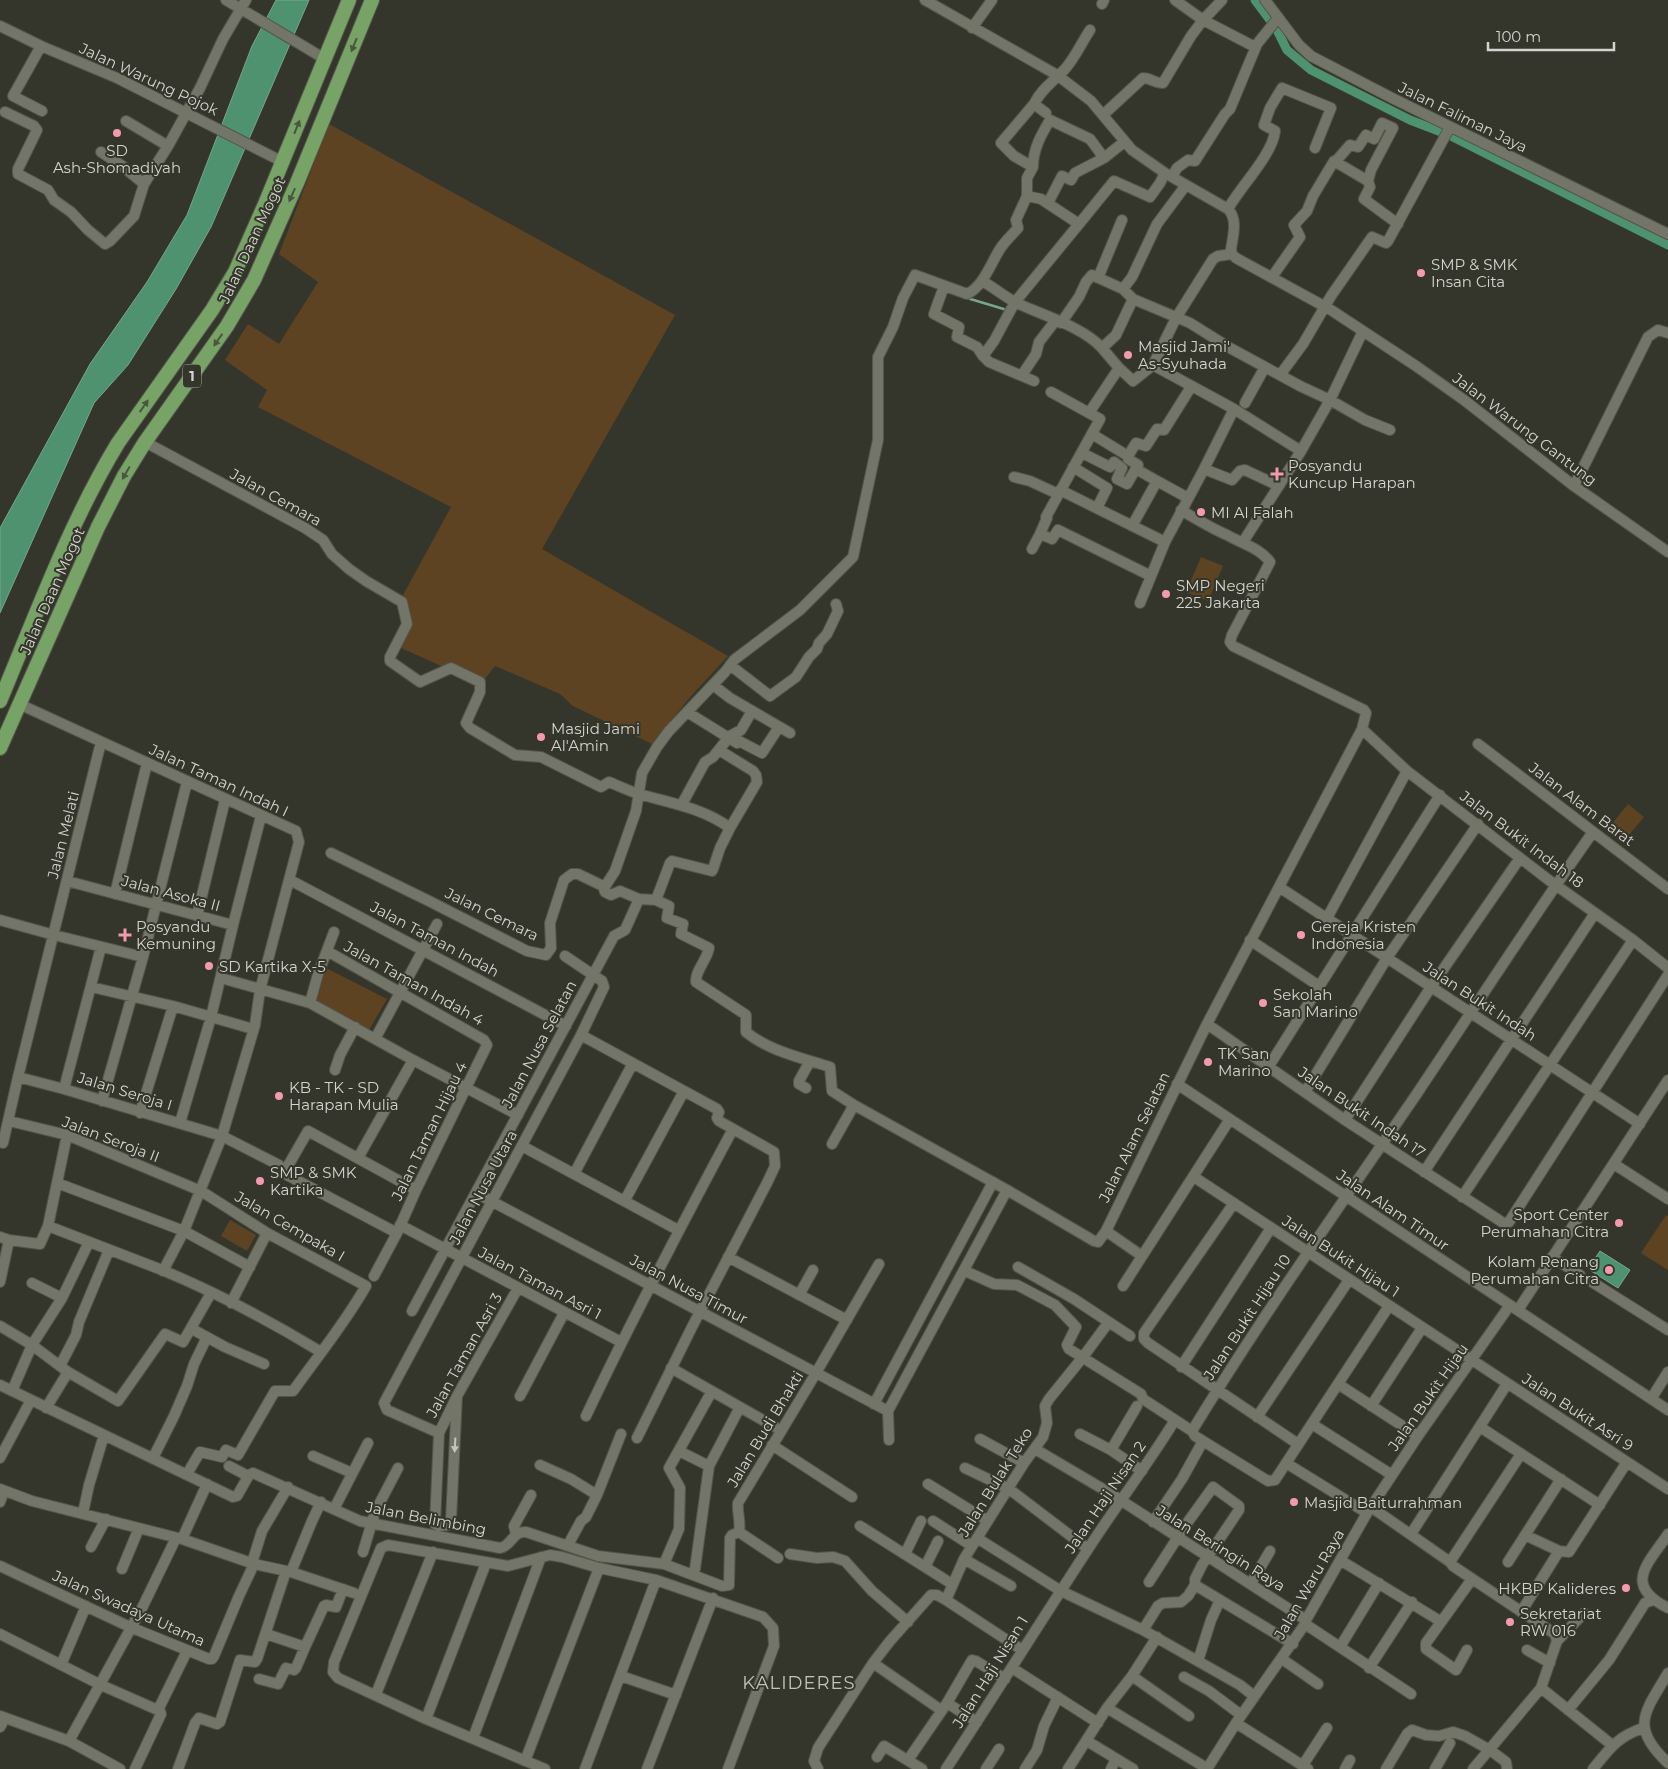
<svg xmlns="http://www.w3.org/2000/svg" width="1668" height="1769" viewBox="0 0 1668 1769" font-family="Montserrat,sans-serif">
<style>
.green{fill:#5d4322}
.water{fill:#4e9270;stroke:#76a68c}
.lines{fill:none;stroke-linecap:round;stroke-linejoin:round}
.stream{stroke:#76a68c;stroke-width:2.5}
.canal{stroke:#4e9270;stroke-width:9}
.minor-casing{stroke:#53554c;stroke-width:12}
.highway-casing{stroke:#53554c;stroke-width:16}
.minor{stroke:#727568;stroke-width:10}
.highway{stroke:#77a367;stroke-width:14}
.oneway{fill:#49573d}
.oneway2{fill:#c4c6be}
.poi-dot{fill:#f29aaf;stroke:#35362b;stroke-width:2}
.labels{text-anchor:middle;dominant-baseline:central;stroke-width:4;stroke-linejoin:round;paint-order:stroke}
.shield{fill:#35362b;stroke:#a4a59c;stroke-width:1}
.shield-label{font-size:14px;font-weight:bold;fill:#d3d4cd}
.street-label{font-size:15px;fill:#d3d4cd;stroke:#35362b}
.poi-label{font-size:15px;fill:#d3d4cd;stroke:#35362b;text-anchor:start}
.quarter-label{font-size:18px;letter-spacing:1px;fill:#c1c3b6;stroke:#35362b}
</style>
<rect width="100%" height="100%" fill="#35362b"/>
<!-- green -->
<path class="green" d="M329 124 675 315 542 549 728 656 691 696 652 744 573 706 560 694 495 666 481 684 399 647 410 622 402 597 451 507 258 407 267 390 225 360 248 324 279 344 318 282 279 254Z
M1201 557 1223 566 1208 601 1186 592Z
M1628 804 1644 817 1623 842 1607 830Z
M326 968 387 999 369 1030 316 1002Z
M1666 1215 1668 1216V1270L1641 1253Z
M230 1220 256 1235 247 1251 221 1236Z"/>
<!-- water -->
<path class="water" d="M276 0H309L211 227 176 289 128 365 94 403 0 613V528L90 364 147 282 187 215 252 46Z
M1600 1251 1630 1270 1618 1288 1588 1269Z"/>
<g class="lines">
<!-- stream -->
<path class="stream" d="M967 298 1007 310"/>
<!-- canal -->
<path class="canal" d="M1255 0 1276 28 1287 50 1311 70 1410 120 1449 135 1668 245"/>
<defs>
<path id="minor" d="M226 0 325 59
M925 0 1057 75 1091 101 1132 150 1165 173 1228 209C1238 219 1233 236 1231 249L1232 254 1236 258 1331 310 1416 366 1464 400 1574 486 1668 552
M1175 0 1203 20 1222 0
M1265 0 1299 45 1311 56 1392 98 1668 234
M1102 4 1104 0
M0 26 41 46 117 78 283 162
M972 28 992 0
M41 46 13 96 42 111
M1034 104 1046 113
M5 112 34 126 37 130 18 169V174L48 190 54 200 71 212 88 230 105 244 110 241 134 216 144 184
M1103 115 1143 78C1151 78 1156 84 1163 83L1191 36 1203 20 1255 47
M126 121 168 146
M101 152 121 165 144 184 168 146 200 88 223 39 246 0
M1336 161 1350 145 1358 147 1366 135 1374 139 1382 123 1393 128 1371 170 1368 181
M1033 167C1033 149 1041 135 1050 120L1090 139 1104 158
M1172 177 1177 168 1188 160 1195 161 1225 114 1230 109 1257 44 1278 18
M1027 196 1041 199 1079 224 1114 181 1150 197 1160 183 1165 173
M1048 203 1062 176 1071 180 1075 173 1104 158 1124 142
M1228 209C1240 187 1273 154 1275 131L1264 125 1270 108 1282 88 1331 108 1315 148
M1272 277 1300 237 1294 225 1307 211 1313 196 1334 161 1368 181 1370 187 1364 199 1398 224
M1098 278 1122 220
M982 281C995 288 1007 299 1021 305 1046 316 1084 328 1102 348L1116 335 1133 299
M944 286 934 314 959 327 957 337 977 347 983 356
M1123 289 1132 277 1157 224 1186 185
M1061 323 1079 297 1086 282 1092 275 1123 289 1133 299 1190 323 1230 348 1300 386 1330 400 1365 420 1390 430
M1102 348 1119 368
M1153 365 1234 409 1301 451
M1022 375 1036 354 1039 342 1056 320
M1280 375 1303 344 1331 296 1372 237 1386 243 1388 241 1450 127
M1034 381 989 362 983 356 994 341 1015 302 1079 224
M1051 392 1100 419 1046 517 1047 518 1040 534 1052 539 1058 530 1151 576
M1245 403 1265 367
M1089 413 1119 368 1133 381 1153 365 1176 318 1213 259 1218 256 1232 254
M145 442 305 528 323 540 332 554 349 569 366 581 402 602 407 624 390 657V661L420 682 451 668 480 682V692L466 723 470 728 515 755 541 757 601 787 609 782C619 786 629 791 639 794 670 803 703 808 730 828
M1082 453 1110 467 1114 462 1122 468 1117 479 1127 484 1138 465 1128 459V456L1092 434
M1128 456 1136 443 1146 446 1157 429 1164 430 1191 387
M1073 467 1107 488 1097 508
M1204 469 1234 409
M1014 477 1030 481 1058 494
M1157 481 1188 498
M1574 486 1648 337 1658 330 1668 333
M1060 490 1165 542
M1132 526 1157 481 1136 469
M1243 542 1301 451 1330 400 1363 331
M1032 549 1040 534
M1140 603 1165 542 1204 469 1232 480 1240 471 1245 470 1279 486
M730 665 770 696 796 677 809 657 817 649 819 643 827 634 838 611 836 604
M713 685 730 698 790 733
M19 704 296 831 299 842 260 990 255 1025 222 1136 184 1231 163 1271
M687 712 737 743 739 741 762 753 779 727
M1362 729 1407 771 1550 881 1633 940 1668 968
M1478 744 1668 889
M682 804 705 762 713 757 730 736 741 730 752 711
M331 853 429 901 527 951 546 955 551 948 550 923 564 880 572 874H578L603 886 606 885 615 871 636 811 642 773 657 747 669 731 725 672 734 660 800 610 853 557 878 440V357L893 327 903 298 915 275 967 294C983 287 991 263 1000 249 1005 241 1012 235 1018 228L1016 220 1027 196V178L1033 167 1014 156 1001 143 1034 104C1041 89 1054 81 1065 69 1075 58 1082 42 1090 30
M290 880 566 1026
M67 881 233 925 211 1017 180 1123
M603 886 605 892 611 895 620 891 639 899
M1279 887 1640 1124
M115 894 147 763
M656 900 669 906 667 918 683 924 681 934 709 948C707 960 695 971 696 982L746 1015V1032C769 1051 802 1058 830 1067L832 1091 854 1105 1007 1190 1094 1241 1098 1242 1106 1231 1207 1024 1362 729 1366 713 1364 710 1233 646 1230 642 1232 635 1270 562C1260 548 1241 543 1227 535 1211 528 1196 519 1181 510
M197 916 225 800
M1327 918 1407 771
M0 920 54 935 143 957
M233 925 261 816
M1250 940 1319 986
M327 951 484 1040 487 1045 416 1190 397 1233 374 1276
M228 980 310 1003 413 1060 518 1115
M91 987 173 1006 253 1029
M310 1003 318 974 334 932
M1207 1024 1345 1120 1505 1224 1509 1222 1668 975
M581 1035 717 1109 719 1112 717 1118 719 1121 774 1152 775 1166 768 1181 692 1327 637 1438
M375 1039 437 924
M1269 1066 1440 795
M335 1070 340 1055 355 1027
M18 1077 64 1089 222 1136 279 1165
M1177 1084 1668 1410
M806 1088 799 1084V1081L810 1061
M64 1089 101 947
M1305 1092 1387 958 1478 824
M102 1101 143 957 187 782
M140 1113 173 1006
M1345 1120 1431 987 1520 858
M9 1121 67 1135 201 1191 267 1233 366 1286C345 1323 318 1356 293 1391H275L238 1455 226 1450 222 1457 200 1452 187 1474
M3 1143 18 1077 101 742
M832 1144 854 1105
M522 1146 678 1230
M358 1158 413 1060
M1614 1164 1668 1199
M1424 1172 1595 913
M574 1174 633 1063
M1194 1177 1668 1489
M57 1183 184 1231 250 1267
M476 1193 888 1411
M1462 1197 1633 940
M625 1200 684 1091
M1234 1203 1144 1333V1339L1148 1343 1298 1444
M400 1225 621 1342
M48 1226C86 1241 124 1255 162 1270 217 1293 270 1321 321 1352
M1106 1231 1142 1256
M397 1233 287 1175 285 1171 308 1131 416 1190
M0 1237 9 1240 0 1282
M9 1240 40 1244 48 1226 67 1135
M89 1242 62 1298 32 1345 68 1372 118 1401 165 1334 183 1342 211 1293
M728 1257 847 1320
M1552 1257 1580 1275
M1018 1267 1074 1299 1130 1336
M965 1271 994 1284 1017 1285 1055 1305 1076 1327 1067 1345 1069 1349 1141 1394 1143 1399 1192 1431 1195 1436 1203 1441 1268 1481 1275 1480 1389 1306
M1592 1282 1668 1330
M32 1283 62 1298
M1123 1286 1230 1119
M799 1295 813 1270
M231 1303 267 1233
M1518 1310 1668 1080
M412 1311 614 936 625 930 639 899 656 900 670 863 672 861 712 871 713 869 720 848 730 828 757 782 756 775 753 771 719 750
M0 1326 32 1345 12 1391
M192 1329 225 1347 264 1364
M60 1366 76 1335 79 1322 109 1250
M1181 1367 1271 1228
M671 1368 775 1427
M1338 1384 1418 1436
M0 1385 233 1497 237 1496 249 1475 253 1473 360 1521 500 1548C512 1546 512 1531 526 1532L598 1556 664 1564 722 1586 729 1585 730 1538 732 1535 739 1532C741 1522 737 1513 738 1503L816 1373 879 1264
M457 1396 451 1520 448 1525 439 1526 435 1524 439 1433 457 1396 518 1288
M520 1396 564 1313
M1651 1399 1668 1372
M874 1404 993 1182
M1137 1406 1111 1450 1142 1471
M1371 1406 1422 1328
M46 1408 68 1372
M888 1411 1007 1190
M888 1411 889 1440
M586 1416C632 1319 682 1224 733 1129
M1257 1417 1349 1280
M1312 1424 1392 1475
M1480 1427 1600 1505
M1192 1431C1262 1316 1340 1206 1416 1095 1475 1007 1532 918 1593 832
M439 1433 387 1410 384 1403 581 1035 604 987 602 981 565 956
M1080 1434 1111 1450
M980 1439 1024 1463
M772 1445 852 1497
M1035 1449 1108 1492 1306 1620
M679 1451 709 1466
M313 1456 352 1473
M0 1458 31 1400
M153 1458 174 1416 187 1386 194 1364 207 1337
M1286 1463 1367 1513
M540 1465 571 1479 597 1495
M229 1466 248 1476
M965 1468 1009 1489 1088 1549
M928 1484 988 1521
M0 1489 32 1501 182 1539 254 1564 291 1572 354 1593
M0 1502 4 1491
M1371 1507 1450 1562 1453 1566 1555 1634 1557 1641 1541 1688
M334 1509 368 1443
M83 1513 89 1485 104 1435
M933 1521 972 1546
M1153 1522 1182 1479 1203 1441
M860 1526 952 1584
M739 1532 778 1558
M516 1534 514 1526 531 1495
M1411 1534 1507 1384
M1668 1534C1647 1565 1623 1585 1668 1608
M1525 1535 1559 1551 1569 1552 1627 1462
M977 1538 1061 1591 1143 1630 1240 1685 1254 1696
M182 1539 207 1484
M568 1545 581 1521 586 1517 597 1495 621 1434
M91 1547 106 1519
M363 1552 375 1512 398 1468
M790 1554 817 1558 833 1557 845 1561 872 1591 908 1622
M905 1554 921 1521
M964 1559 1011 1586
M1340 1560 1440 1621
M1450 1562 1521 1454
M1508 1562 1561 1479
M252 1563 262 1531 288 1487
M664 1564 679 1529 680 1488 669 1468 712 1391
M0 1566 130 1627 209 1659H212L214 1656 239 1596 254 1564
M925 1567 938 1541
M122 1569 139 1528
M695 1569 709 1466 740 1407
M291 1572 312 1521 321 1502
M1251 1583 1270 1551
M1195 1585 1293 1644
M946 1600 1022 1650
M1521 1612 1559 1551
M1305 1624 1411 1694
M1143 1630 1158 1606 1163 1603 1181 1602 1188 1596 1195 1585V1579L1202 1565 1239 1510V1506L1213 1487 1185 1526 1149 1582
M0 1634 101 1685 160 1711 161 1714 135 1769
M266 1634 305 1647 324 1606 326 1605 336 1607 343 1589
M1557 1641 1584 1613
M1340 1647 1379 1583
M1467 1650 1456 1670 1426 1649V1643L1472 1579
M1527 1650 1550 1663
M1282 1659 1318 1684
M1198 1661 1211 1620 1220 1600
M873 1663 941 1710
M61 1665 86 1606
M1012 1668 1098 1723
M1369 1668 1412 1602
M1668 1673C1645 1712 1629 1727 1668 1763
M621 1676 676 1695
M1132 1676 1189 1716
M1184 1677 1209 1691 1241 1715
M259 1679 278 1684 286 1668 294 1670 296 1668 305 1647
M1541 1688 1612 1745
M376 1694 433 1552
M947 1703 977 1722
M1107 1708 1208 1769
M158 1710 187 1651
M1568 1710 1609 1660 1645 1603 1653 1600
M0 1716 69 1741 120 1769
M426 1719 486 1563
M1236 1723 1308 1769
M0 1727 5 1718
M473 1738 541 1557
M69 1741 143 1606 176 1538
M1087 1741 1133 1769
M877 1757 884 1746 922 1769
M908 1760 947 1703 972 1660 976 1661 1005 1679
M525 1761 599 1568
M1303 1765 1327 1728
M178 1769 195 1723 199 1718 217 1724 220 1722 240 1660 255 1662 257 1659 286 1571
M545 1769 426 1719 338 1678 333 1672 334 1662 381 1548 388 1545 508 1566 550 1555 562 1557 599 1568 656 1580 763 1617 773 1628 774 1646 728 1769
M585 1769 656 1580
M647 1769 713 1598
M818 1769 814 1761 818 1748 873 1663 890 1641 931 1595H937L946 1600 964 1559 1024 1463 1043 1437 1047 1423 1045 1406 1049 1399 1083 1357 1108 1323
M946 1769C996 1693 1044 1616 1094 1540 1121 1499 1150 1461 1175 1420
M986 1769 999 1749
M1025 1769 1037 1750 1044 1726 1058 1697
M1068 1769 1107 1708 1132 1676 1157 1637
M1111 1769 1116 1759
M1207 1769 1236 1723 1305 1624 1306 1620 1367 1513 1418 1436 1510 1305
M1345 1769 1350 1760
M1386 1769 1407 1734 1412 1730 1426 1735 1439 1736 1453 1732 1465 1736 1490 1750 1506 1762 1507 1769
M1435 1769 1450 1743
M1473 1769 1541 1688
M1593 1769C1610 1748 1617 1737 1643 1728"/>
<path id="highway" d="M0 701C36 615 70 522 118 443L212 310 235 272 265 204 349 0
M0 748 98 527 124 476 145 442 227 326 254 280 297 183 372 0"/>
</defs>
<!-- minor casing -->
<use href="#minor" class="minor-casing"/>
<!-- highway casing -->
<use href="#highway" class="highway-casing"/>
<!-- minor -->
<use href="#minor" class="minor"/>
<!-- highway -->
<use href="#highway" class="highway"/>
</g>
<!-- one-way arrows -->
<defs><path id="oneway-solid" d="M-6-.8H1V-3.2L6.5 0L1 3.2V.8H-6Z" transform="scale(1.25)"/></defs>
<g class="oneway">
<use href="#oneway-solid" transform="translate(354 45) rotate(112)"/>
<use href="#oneway-solid" transform="translate(297 127) rotate(-68)"/>
<use href="#oneway-solid" transform="translate(292 195) rotate(114)"/>
<use href="#oneway-solid" transform="translate(218 340) rotate(125)"/>
<use href="#oneway-solid" transform="translate(144 406) rotate(-55)"/>
<use href="#oneway-solid" transform="translate(126 473) rotate(120)"/>
</g>
<use class="oneway2" href="#oneway-solid" transform="translate(455 1445) rotate(93)"/>
<!-- markers -->
<g class="poi-dot">
<circle cx="117" cy="133" r="5"/>
<circle cx="1421" cy="273" r="5"/>
<circle cx="1128" cy="355" r="5"/>
<path d="M1274.5 466.5h5v5h5v5h-5v5h-5v-5h-5v-5h5z"/>
<circle cx="1201" cy="512" r="5"/>
<circle cx="1166" cy="594" r="5"/>
<circle cx="541" cy="737" r="5"/>
<path d="M122.5 927.5h5v5h5v5h-5v5h-5v-5h-5v-5h5z"/>
<circle cx="1301" cy="935" r="5"/>
<circle cx="209" cy="966" r="5"/>
<circle cx="1263" cy="1003" r="5"/>
<circle cx="1208" cy="1062" r="5"/>
<circle cx="279" cy="1096" r="5"/>
<circle cx="260" cy="1181" r="5"/>
<circle cx="1619" cy="1223" r="5"/>
<circle cx="1609" cy="1270" r="5"/>
<circle cx="1294" cy="1502" r="5"/>
<circle cx="1626" cy="1588" r="5"/>
<circle cx="1510" cy="1622" r="5"/>
</g>
<g class="labels">
<!-- shield labels -->
<rect class="shield" x="183" y="364.5" width="18" height="23" rx="4"/>
<g class="shield-label">
<text x="192" y="376">1</text>
</g>
<!-- street labels -->
<g class="street-label">
<text transform="translate(149 79) rotate(25)">Jalan Warung Pojok</text>
<text transform="translate(1463 117) rotate(26)">Jalan Faliman Jaya</text>
<text transform="translate(252 240) rotate(-65)">Jalan Daan Mogot</text>
<text transform="translate(1525 429) rotate(37)">Jalan Warung Gantung</text>
<text transform="translate(276 497) rotate(29)">Jalan Cemara</text>
<text transform="translate(52 591) rotate(-66)">Jalan Daan Mogot</text>
<text transform="translate(219 780) rotate(25)">Jalan Taman Indah I</text>
<text transform="translate(1582 804) rotate(37)">Jalan Alam Barat</text>
<text transform="translate(63 835) rotate(-76)">Jalan Melati</text>
<text transform="translate(1522 839) rotate(37)">Jalan Bukit Indah 18</text>
<text transform="translate(171 893) rotate(15)">Jalan Asoka II</text>
<text transform="translate(492 914) rotate(26)">Jalan Cemara</text>
<text transform="translate(435 939) rotate(28)">Jalan Taman Indah</text>
<text transform="translate(414 983) rotate(29)">Jalan Taman Indah 4</text>
<text transform="translate(1480 1001) rotate(33)">Jalan Bukit Indah</text>
<text transform="translate(539 1044) rotate(-62)">Jalan Nusa Selatan</text>
<text transform="translate(125 1091) rotate(17)">Jalan Seroja I</text>
<text transform="translate(1362 1112) rotate(34)">Jalan Bukit Indah 17</text>
<text transform="translate(429 1131) rotate(-64)">Jalan Taman Hijau 4</text>
<text transform="translate(1134 1137) rotate(-64)">Jalan Alam Selatan</text>
<text transform="translate(111 1139) rotate(21)">Jalan Seroja II</text>
<text transform="translate(483 1187) rotate(-62)">Jalan Nusa Utara</text>
<text transform="translate(1393 1210) rotate(34)">Jalan Alam Timur</text>
<text transform="translate(290 1226) rotate(30)">Jalan Cempaka I</text>
<text transform="translate(1341 1256) rotate(33)">Jalan Bukit Hijau 1</text>
<text transform="translate(540 1283) rotate(28)">Jalan Taman Asri 1</text>
<text transform="translate(689 1289) rotate(28)">Jalan Nusa Timur</text>
<text transform="translate(1247 1317) rotate(-57)">Jalan Bukit Hijau 10</text>
<text transform="translate(464 1355) rotate(-61)">Jalan Taman Asri 3</text>
<text transform="translate(1428 1397) rotate(-55)">Jalan Bukit Hijau</text>
<text transform="translate(1578 1412) rotate(33)">Jalan Bukit Asri 9</text>
<text transform="translate(765 1429) rotate(-59)">Jalan Budi Bhakti</text>
<text transform="translate(995 1482) rotate(-58)">Jalan Bulak Teko</text>
<text transform="translate(1105 1497) rotate(-56)">Jalan Haji Nisan 2</text>
<text transform="translate(426 1518) rotate(11)">Jalan Belimbing</text>
<text transform="translate(1221 1548) rotate(32)">Jalan Beringin Raya</text>
<text transform="translate(1309 1584) rotate(-60)">Jalan Waru Raya</text>
<text transform="translate(129 1608) rotate(24)">Jalan Swadaya Utama</text>
<text transform="translate(990 1672) rotate(-58)">Jalan Haji Nisan 1</text>
</g>
<!-- poi labels -->
<g class="poi-label">
<text x="117" y="150" text-anchor="middle">SD<tspan x="117" dy="17">Ash-Shomadiyah</tspan></text>
<text x="1431" y="264">SMP &amp; SMK<tspan x="1431" dy="17">Insan Cita</tspan></text>
<text x="1138" y="346">Masjid Jami'<tspan x="1138" dy="17">As-Syuhada</tspan></text>
<text x="1288" y="465">Posyandu<tspan x="1288" dy="17">Kuncup Harapan</tspan></text>
<text x="1211" y="512">MI Al Falah</text>
<text x="1176" y="585">SMP Negeri<tspan x="1176" dy="17">225 Jakarta</tspan></text>
<text x="551" y="728">Masjid Jami<tspan x="551" dy="17">Al'Amin</tspan></text>
<text x="136" y="926">Posyandu<tspan x="136" dy="17">Kemuning</tspan></text>
<text x="1311" y="926">Gereja Kristen<tspan x="1311" dy="17">Indonesia</tspan></text>
<text x="219" y="966">SD Kartika X-5</text>
<text x="1273" y="994">Sekolah<tspan x="1273" dy="17">San Marino</tspan></text>
<text x="1218" y="1053">TK San<tspan x="1218" dy="17">Marino</tspan></text>
<text x="289" y="1087">KB - TK - SD<tspan x="289" dy="17">Harapan Mulia</tspan></text>
<text x="270" y="1172">SMP &amp; SMK<tspan x="270" dy="17">Kartika</tspan></text>
<text x="1609" y="1214" text-anchor="end">Sport Center<tspan x="1609" dy="17">Perumahan Citra</tspan></text>
<text x="1599" y="1261" text-anchor="end">Kolam Renang<tspan x="1599" dy="17">Perumahan Citra</tspan></text>
<text x="1304" y="1502">Masjid Baiturrahman</text>
<text x="1616" y="1588" text-anchor="end">HKBP Kalideres</text>
<text x="1520" y="1613">Sekretariat<tspan x="1520" dy="17">RW 016</tspan></text>
</g>
<!-- quarter labels -->
<g class="quarter-label">
<text x="799" y="1683">KALIDERES</text>
</g>
</g>
<!-- scale -->
<path d="M1488 42v8h126v-8" fill="none" stroke="#d3d4cd" stroke-width="2.5"/>
<text x="1496" y="42" font-size="15" fill="#d3d4cd" stroke="#35362b" stroke-width="4" paint-order="stroke">100 m</text>
</svg>
